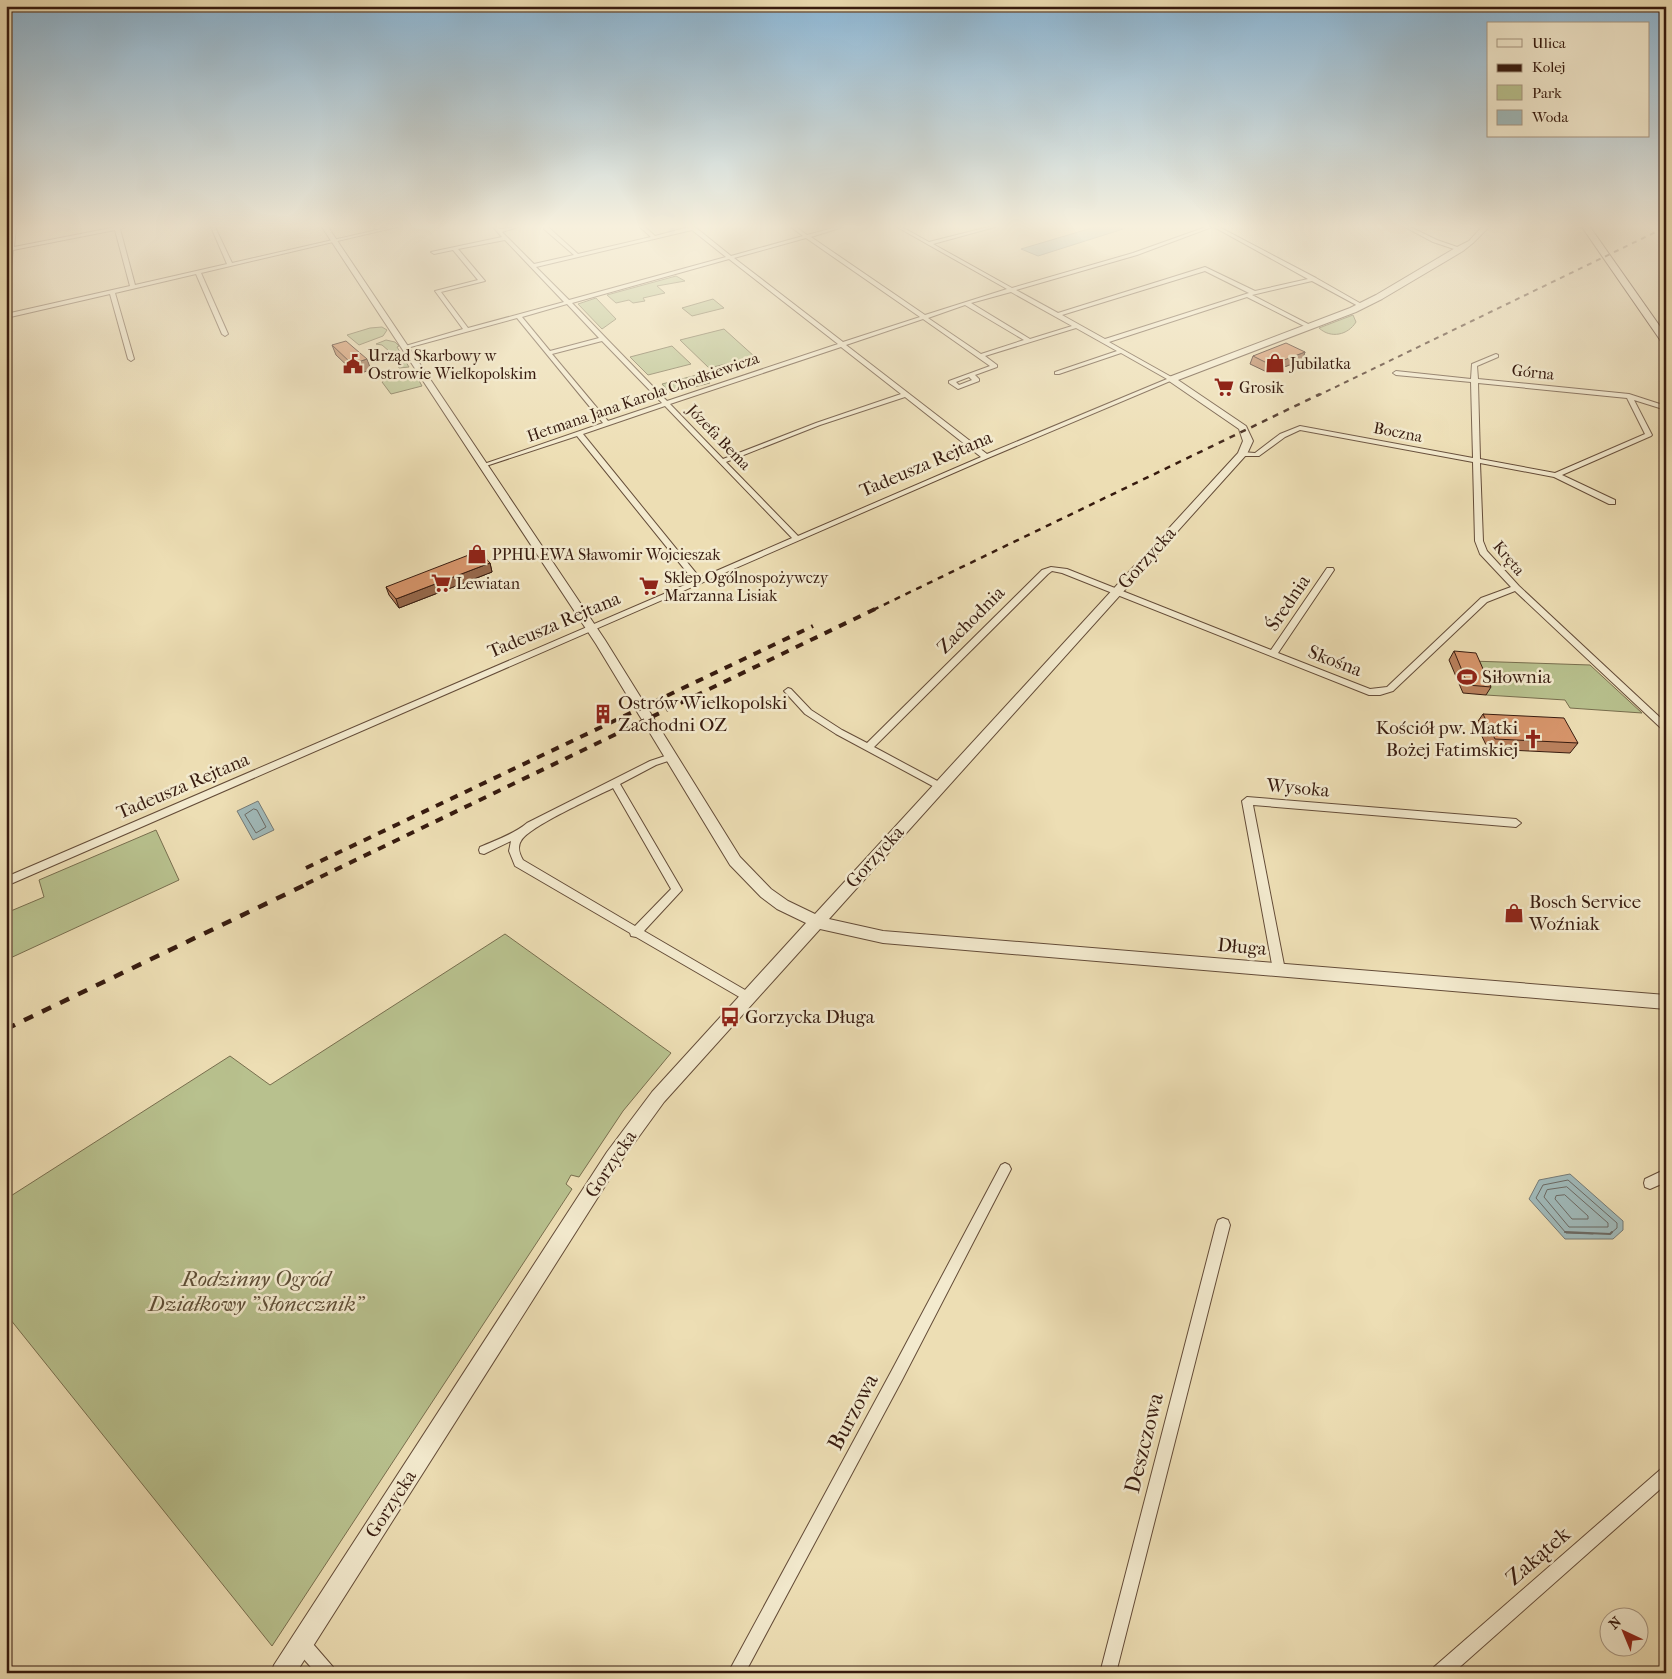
<svg xmlns="http://www.w3.org/2000/svg" width="1672" height="1679" viewBox="0 0 1672 1679" font-family="'IM FELL French Canon',serif">
<style>
.green{fill:#b8c18e;stroke:#786e4e}
.water{fill:#a0b9b9;stroke:#767a75}
.lines{fill:none;stroke-linecap:round;stroke-linejoin:round}
.shore-far1{stroke:#6c6a64;stroke-width:1}
.shore{stroke:#6c6a64;stroke-width:2}
.minor-casing{stroke:#644c38;stroke-width:2}
.tertiary-casing{stroke:#644c38;stroke-width:2}
.secondary-casing{stroke:#371b0f;stroke-width:2}
.minor{fill:#f3eace;fill-rule:evenodd}
.tertiary{fill:#f3eace;fill-rule:evenodd}
.secondary{fill:#f3eace;fill-rule:evenodd}
.rail-far3{stroke:#371b0f;stroke-width:2;stroke-dasharray:5 5;stroke-linecap:butt}
.rail-far2{stroke:#371b0f;stroke-width:2.5;stroke-dasharray:6 6;stroke-linecap:butt}
.rail-far1{stroke:#371b0f;stroke-width:4;stroke-dasharray:8 8;stroke-linecap:butt}
.rail{stroke:#371b0f;stroke-width:4.5;stroke-dasharray:10 10;stroke-linecap:butt}
.wall{fill:#b9805c;stroke:#371b0f}
.shaded-wall{fill:#96684b;stroke:#371b0f}
.building{fill:#d7956b;stroke:#371b0f}
.labels{text-anchor:middle;dominant-baseline:central;stroke-width:5;stroke-linejoin:round;paint-order:stroke}
.far-poi-label{font-size:16px;fill:#371b0f;stroke:#f3eace;text-anchor:start}
.far-street-label{font-size:16px;fill:#371b0f;stroke:#f3eace}
.street-label{font-size:19px;fill:#371b0f;stroke:#f3eace}
.poi-label{font-size:19px;fill:#371b0f;stroke:#f3eace;text-anchor:start}
.near-park-label{font-size:22px;font-style:italic;fill:#5e4d35;stroke:#f3eace}
.near-street-label{font-size:22px;fill:#371b0f;stroke:#f3eace}
</style>
<rect width="100%" height="100%" fill="#eddeb4"/>
<filter id="stains"><feTurbulence type="fractalNoise" baseFrequency=".004" numOctaves="4"/><feColorMatrix values="0 0 0 0 .2 0 0 0 0 .09 0 0 0 0 .02 0 0 0 .5 -.17"/></filter>
<radialGradient id="worn" r=".72"><stop offset=".6" stop-color="#630" stop-opacity="0"/><stop offset="1" stop-color="#630" stop-opacity=".3"/></radialGradient>
<!-- green -->
<path class="green" d="M676 276 685 281 657 286 665 293 643 298 645 301 633 303 629 300 616 303 607 295Z
M596 298 616 319 602 329 578 304Z
M713 299 724 308 692 316 682 308Z
M1353 315 1356 322C1348 335 1331 339 1319 328Z
M382 327 387 330 383 336 359 345 347 335 370 328Z
M724 329 755 357 709 368 680 340Z
M386 340 395 342 399 346 397 347 409 367 399 368 398 366 404 364 382 345 376 344Z
M672 346 691 364 648 375 630 357Z
M403 374 416 375 422 386 391 394 382 382 391 376Z
M701 374 710 383 670 393 662 384Z
M1471 661 1590 665 1642 713 1570 708 1565 700 1486 695Z
M156 830 179 880 6 960V913L44 897 39 880Z
M505 934 671 1053 623 1111 579 1177 571 1175 566 1184 572 1189 272 1646 6 1314V1199L230 1056 270 1085Z"/>
<!-- water -->
<path class="water" d="M1095 227H1118L1123 229 1038 256 1021 249Z
M258 801 274 830 253 840 237 811Z
M1570 1174 1623 1221V1230L1613 1239H1565L1529 1199 1539 1180Z"/>
<g class="lines">
<!-- shore-far1 -->
<path class="shore-far1" d="M254 809 257 810 266 827 256 833 245 815Z
M1567 1187 1608 1223V1227H1569L1544 1197 1547 1190Z
M1565 1195 1588 1216V1219H1572L1555 1199 1556 1196Z
M1593 1234 1566 1233 1536 1198 1543 1185 1568 1180 1617 1223V1228L1610 1234"/>
<!-- shore -->
<path class="shore" d="M1565 1232 1610 1234 1612 1232"/>
<defs>
<path id="minor" d="M12 227H16L14 247 116 227H126L120 229 135 285 227 264 211 227H215L232 263 390 227H397L201 273 228 334 225 336 222 334 196 274 115 293 134 359 131 361 128 359 110 294 6 318V314L130 286 115 230 13 250 9 285 6 287 8 251 6 252V248H9Z
M493 227H497L500 229 518 227 502 232 534 264 574 255 544 229 545 227H548L578 254 651 237 640 227H645L655 236 689 227H695L731 256 803 236 791 227H796L807 235 837 227H843L811 237 925 315 1007 289 897 227H902L929 242 988 227H995L933 244 1012 288 1133 253 1206 227H1212L1137 255 1016 290 1058 313 1205 267 1255 291 1308 279 1214 227H1219L1316 278 1365 306 1360 307 1312 281 1252 295 1312 326V328H1308L1247 297 1109 342 1175 379 988 458 6 886V877L694 581 577 436 486 466 481 465 603 423 517 318 407 348 402 347 463 329 435 291 478 280 453 250 434 254 431 252 502 237ZM692 230 726 257 569 300 536 267ZM806 238 920 317 843 342 734 258ZM505 240 564 302 468 328 441 292 485 281 458 249ZM729 259 838 344 667 401 572 303ZM1205 271 1249 293 1105 339 1062 315ZM1011 292 1072 326 1030 339 971 303ZM567 304 599 338 550 351 522 317ZM965 305 1024 340 981 354 928 318ZM923 319 990 366 949 381V383L958 389 979 381V379L975 375 997 367V365L985 356 1076 328 1117 351 1055 372V374H1059L1121 353 1167 379 987 454 846 345ZM602 341 662 403 608 421 552 354ZM841 347 901 394 816 423 723 459 670 404ZM969 377 972 380 959 385 956 382ZM905 397 981 457 798 536 726 462 820 425ZM665 406 792 538 700 578 583 434Z
M1405 227H1410L1437 240 1463 249 1460 251 1433 242Z
M1496 354 1498 355V357L1477 366 1478 379 1629 394 1666 406V410L1634 400 1652 435 1651 436 1562 475 1615 500V504H1609L1554 477 1480 463 1483 541 1487 551 1519 586 1666 723V731L1663 730 1515 591 1487 602 1393 691 1380 695H1369L1062 573 1052 571 1048 574 874 747 943 784 945 786 943 788 940 790 836 734 805 714 784 691 788 688 791 689 811 710 842 730 867 743 1042 570 1051 567 1067 569 1271 650 1327 568H1333L1334 570 1278 653 1370 689 1387 687 1481 598 1511 587 1480 554 1475 541 1473 462 1300 430 1285 437 1259 456H1242L1239 454 1242 452 1255 453 1280 434 1300 426 1473 458 1471 382 1396 375 1393 373 1396 371 1471 379 1472 364ZM1478 383 1627 398 1645 434 1555 473 1480 459Z
M671 754 676 757 674 759 656 765 620 784 682 890 644 931 752 994 754 997 752 1000 748 1002 636 937 631 936 630 933 515 866 509 851 511 841 484 854 480 853 479 850 480 847C496 840 514 834 527 823L650 761ZM613 788 671 889 635 926 523 860C520 855 517 847 521 841 528 827 595 797 613 788Z
M1247 797 1516 819 1521 823 1516 827 1253 805 1285 970 1283 973 1279 975 1275 973 1273 970 1242 801Z
M1005 1163 1009 1165 1011 1169 1009 1173 902 1380 745 1673H728L892 1370 1001 1165Z
M1666 1169V1182L1650 1189 1645 1187 1644 1183 1645 1179Z
M1223 1218 1228 1220 1230 1225 1116 1673H1100L1216 1225 1218 1220Z
M1666 1467V1484L1453 1673H1432L1434 1667 1661 1469Z
M301 1635 307 1637 333 1667 335 1673H316L295 1649 293 1643 295 1637Z"/>
<path id="tertiary" d="M322 227H328L605 640 740 857 771 889 788 901 815 914 1238 453 1243 441 1239 429 1169 381V377L1350 308 1376 295 1457 247 1469 241 1482 227H1489L1473 243 1463 251 1382 299 1356 312 1178 380 1246 426 1253 441 1247 454 829 919 883 931 1666 995V1009L883 943 820 929 664 1102 619 1164 296 1673H271L274 1665 607 1152 652 1092 806 923 777 909 761 897 730 865 596 644Z"/>
<path id="secondary" d="M1582 227H1590L1666 335V345L1663 344Z"/>
</defs>
<!-- minor casing -->
<use href="#minor" class="minor-casing"/>
<!-- tertiary casing -->
<use href="#tertiary" class="tertiary-casing"/>
<!-- secondary casing -->
<use href="#secondary" class="secondary-casing"/>
<!-- minor -->
<use href="#minor" class="minor"/>
<!-- tertiary -->
<use href="#tertiary" class="tertiary"/>
<!-- secondary -->
<use href="#secondary" class="secondary"/>
<!-- rail-far3 -->
<path class="rail-far3" d="M1317 396 1666 227"/>
<!-- rail-far2 -->
<path class="rail-far2" d="M873 610 1320 394"/>
<!-- rail-far1 -->
<path class="rail-far1" d="M306 868 813 626
M306 884 875 609"/>
<!-- rail -->
<path class="rail" d="M6 1029 309 883"/>
</g>
<!-- wall -->
<path class="wall" d="M332 345 371 370 356 374 336 355Z
M1305 352 1302 360 1269 373 1250 364 1253 356Z
M490 563 492 572 399 608 389 595 386 587Z
M1454 651 1491 687 1486 695 1463 693 1449 660Z
M1483 714 1578 743 1570 753 1488 749 1476 724Z"/>
<!-- shaded-wall -->
<path class="shaded-wall" d="M1305 352 1302 360 1269 373 1271 365Z
M367 359 371 370 356 374 352 364Z
M490 563 492 572 399 608 396 599Z"/>
<!-- building -->
<path class="building" d="M346 341 367 359 352 364 332 345Z
M1286 343 1305 352 1271 365 1253 356Z
M479 551 490 563 396 599 386 587Z
M1454 651 1476 653 1491 687 1468 685Z
M1483 714 1564 718 1578 743 1495 739Z"/>
<!-- sky -->
<linearGradient id="sky" x2="0" y2="1"><stop stop-color="#8bb6d5"/><stop offset="0.49" stop-color="#f7f0dd"/><stop offset="1" stop-color="#f7f0dd" stop-opacity="0"/></linearGradient>
<rect width="1672" height="462" fill="url(#sky)"/>
<!-- icons -->
<defs>
<symbol id="shop-bare" viewBox="-9 -9 18 18"><path d="M-5-2.5h2.3a2.7 3.5 0 0 1 5.4 0H5L5.5 6h-11ZM-1.5-2.5h3a1.5 2.3 0 0 0-3 0Z" fill="#8f2418" stroke="#f3eace" stroke-width="2.5" paint-order="stroke"/></symbol>
<symbol id="civic-bare" viewBox="-9 -9 18 18"><path d="M-.6-6.5H3V-4.5H.6V-3L4-1V1h2V6H-6V1h2V-1L-.6-3ZM-1.2 2.5V6h2.4V2.5Z" fill="#8f2418" stroke="#f3eace" stroke-width="2.5" paint-order="stroke"/></symbol>
<symbol id="supermarket-bare" viewBox="-9 -9 18 18"><path d="M-6-5.5h2.5l.6 2H6L4.5 2H-2.5L-4.4-4H-6ZM-1.5 3.2a1.3 1.3 0 1 0 .1 0ZM3 3.2a1.3 1.3 0 1 0 .1 0Z" fill="#8f2418" stroke="#f3eace" stroke-width="2.5" paint-order="stroke"/></symbol>
<symbol id="stadium-bare" viewBox="-9 -9 18 18"><path d="M0-5a6.5 5 0 1 0 0 10a6.5 5 0 1 0 0-10ZM-3.5-1.8h7v3.6h-7Z" fill="#8f2418" stroke="#f3eace" stroke-width="2.5" paint-order="stroke"/></symbol>
<symbol id="building-bare" viewBox="-9 -9 18 18"><path d="M-4-6H4V6H1V3H-1V6H-4ZM-2.5-4.3h1.7v1.8h-1.7ZM.8-4.3h1.7v1.8H.8ZM-2.5-1h1.7V.8h-1.7ZM.8-1h1.7V.8H.8Z" fill="#8f2418" stroke="#f3eace" stroke-width="2.5" paint-order="stroke"/></symbol>
<symbol id="church-bare" viewBox="-9 -9 18 18"><path d="M-1.2-6h2.4v3.5h3.3v2.4h-3.3V6h-2.4V-.1h-3.3v-2.4h3.3Z" fill="#8f2418" stroke="#f3eace" stroke-width="2.5" paint-order="stroke"/></symbol>
<symbol id="bus-bare" viewBox="-9 -9 18 18"><path d="M-5-6H5V4H4V6H2V4H-2V6H-4V4H-5ZM-3.5-4V0h7V-4ZM-3.5 1.2v1.5H-2V1.2ZM2 1.2v1.5H3.5V1.2Z" fill="#8f2418" stroke="#f3eace" stroke-width="2.5" paint-order="stroke"/></symbol>
</defs>
<g fill-rule="evenodd">
<use href="#shop-bare" x="1261" y="349" width="28" height="28"/>
<use href="#civic-bare" x="339" y="350" width="28" height="28"/>
<use href="#supermarket-bare" x="1210" y="373" width="28" height="28"/>
<use href="#shop-bare" x="463" y="540" width="28" height="28"/>
<use href="#supermarket-bare" x="427" y="569" width="28" height="28"/>
<use href="#supermarket-bare" x="635" y="572" width="28" height="28"/>
<use href="#stadium-bare" x="1453" y="663" width="28" height="28"/>
<use href="#building-bare" x="589" y="700" width="28" height="28"/>
<use href="#church-bare" x="1519" y="725" width="28" height="28"/>
<use href="#shop-bare" x="1500" y="899" width="28" height="28"/>
<use href="#bus-bare" x="716" y="1003" width="28" height="28"/>
</g>
<g class="labels">
<!-- far-poi labels -->
<g class="far-poi-label">
<text x="368" y="355">Urząd Skarbowy w<tspan x="368" dy="18">Ostrowie Wielkopolskim</tspan></text>
<text x="1290" y="363">Jubilatka</text>
<text x="1239" y="387">Grosik</text>
<text x="492" y="554">PPHU EWA Sławomir Wojcieszak</text>
<text x="664" y="577">Sklep Ogólnospożywczy<tspan x="664" dy="18">Marzanna Lisiak</tspan></text>
<text x="456" y="583">Lewiatan</text>
</g>
<!-- far-street labels -->
<g class="far-street-label">
<text transform="translate(1533 372) rotate(6)">Górna</text>
<text transform="translate(643 397) rotate(-19)">Hetmana Jana Karola Chodkiewicza</text>
<text transform="translate(1398 432) rotate(11)">Boczna</text>
<text transform="translate(719 437) rotate(46)">Józefa Bema</text>
<text transform="translate(1509 558) rotate(50)">Kręta</text>
</g>
<!-- street labels -->
<g class="street-label">
<text transform="translate(926 464) rotate(-23)">Tadeusza Rejtana</text>
<text transform="translate(1147 558) rotate(-48)">Gorzycka</text>
<text transform="translate(1288 603) rotate(-56)">Średnia</text>
<text transform="translate(971 620) rotate(-45)">Zachodnia</text>
<text transform="translate(554 625) rotate(-23)">Tadeusza Rejtana</text>
<text transform="translate(1335 661) rotate(21)">Skośna</text>
<text transform="translate(183 786) rotate(-23)">Tadeusza Rejtana</text>
<text transform="translate(1298 788) rotate(5)">Wysoka</text>
<text transform="translate(875 857) rotate(-48)">Gorzycka</text>
<text transform="translate(1242 947) rotate(5)">Długa</text>
<text transform="translate(611 1164) rotate(-56)">Gorzycka</text>
<text transform="translate(391 1504) rotate(-57)">Gorzycka</text>
</g>
<!-- poi labels -->
<g class="poi-label">
<text x="1482" y="677">Siłownia</text>
<text x="618" y="703">Ostrów Wielkopolski<tspan x="618" dy="22">Zachodni OZ</tspan></text>
<text x="1518" y="728" text-anchor="end">Kościół pw. Matki<tspan x="1518" dy="22">Bożej Fatimskiej</tspan></text>
<text x="1529" y="902">Bosch Service<tspan x="1529" dy="22">Woźniak</tspan></text>
<text x="745" y="1017">Gorzycka Długa</text>
</g>
<!-- near-park labels -->
<g class="near-park-label">
<text x="256" y="1279">Rodzinny Ogród<tspan x="256" dy="25">Działkowy "Słonecznik"</tspan></text>
</g>
<!-- near-street labels -->
<g class="near-street-label">
<text transform="translate(853 1412) rotate(-62)">Burzowa</text>
<text transform="translate(1144 1443) rotate(-76)">Deszczowa</text>
<text transform="translate(1538 1556) rotate(-41)">Zakątek</text>
</g>
</g>
<!-- margin -->
<rect width="1672" height="1679" fill="none" stroke="#eddeb4" stroke-width="25"/>
<rect x="8" y="8" width="1657" height="1664" fill="none" stroke="#371b0f" stroke-width="2.5"/>
<rect x="12" y="12" width="1647" height="1654" fill="none" stroke="#371b0f"/>
<!-- legend -->
<rect x="1487" y="22" width="162" height="115" fill="#f3eace" stroke="#a89782"/>
<rect x="1497" y="39" width="25" height="8" fill="#f3eace" stroke="#a89782"/>
<text x="1532" y="48" font-size="15" fill="#371b0f">Ulica</text>
<rect x="1497" y="64" width="25" height="8" fill="#371b0f" stroke="#a89782"/>
<text x="1532" y="72" font-size="15" fill="#371b0f">Kolej</text>
<rect x="1497" y="85" width="25" height="15" fill="#b8c18e" stroke="#a89782"/>
<text x="1532" y="98" font-size="15" fill="#371b0f">Park</text>
<rect x="1497" y="110" width="25" height="15" fill="#a0b9b9" stroke="#a89782"/>
<text x="1532" y="122" font-size="15" fill="#371b0f">Woda</text>
<!-- north arrow -->
<g transform="translate(1624 1632) rotate(316)"><circle r="24" fill="#f3eace" stroke="#a89782"/>
<path d="M0-4L9 19L0 12L-9 19Z" fill="#8f2418"/>
<text y="-8" font-size="14" font-weight="bold" text-anchor="middle" fill="#371b0f">N</text>
</g>
<rect width="100%" height="100%" filter="url(#stains)"/>
<rect width="100%" height="100%" fill="url(#worn)"/>
</svg>
